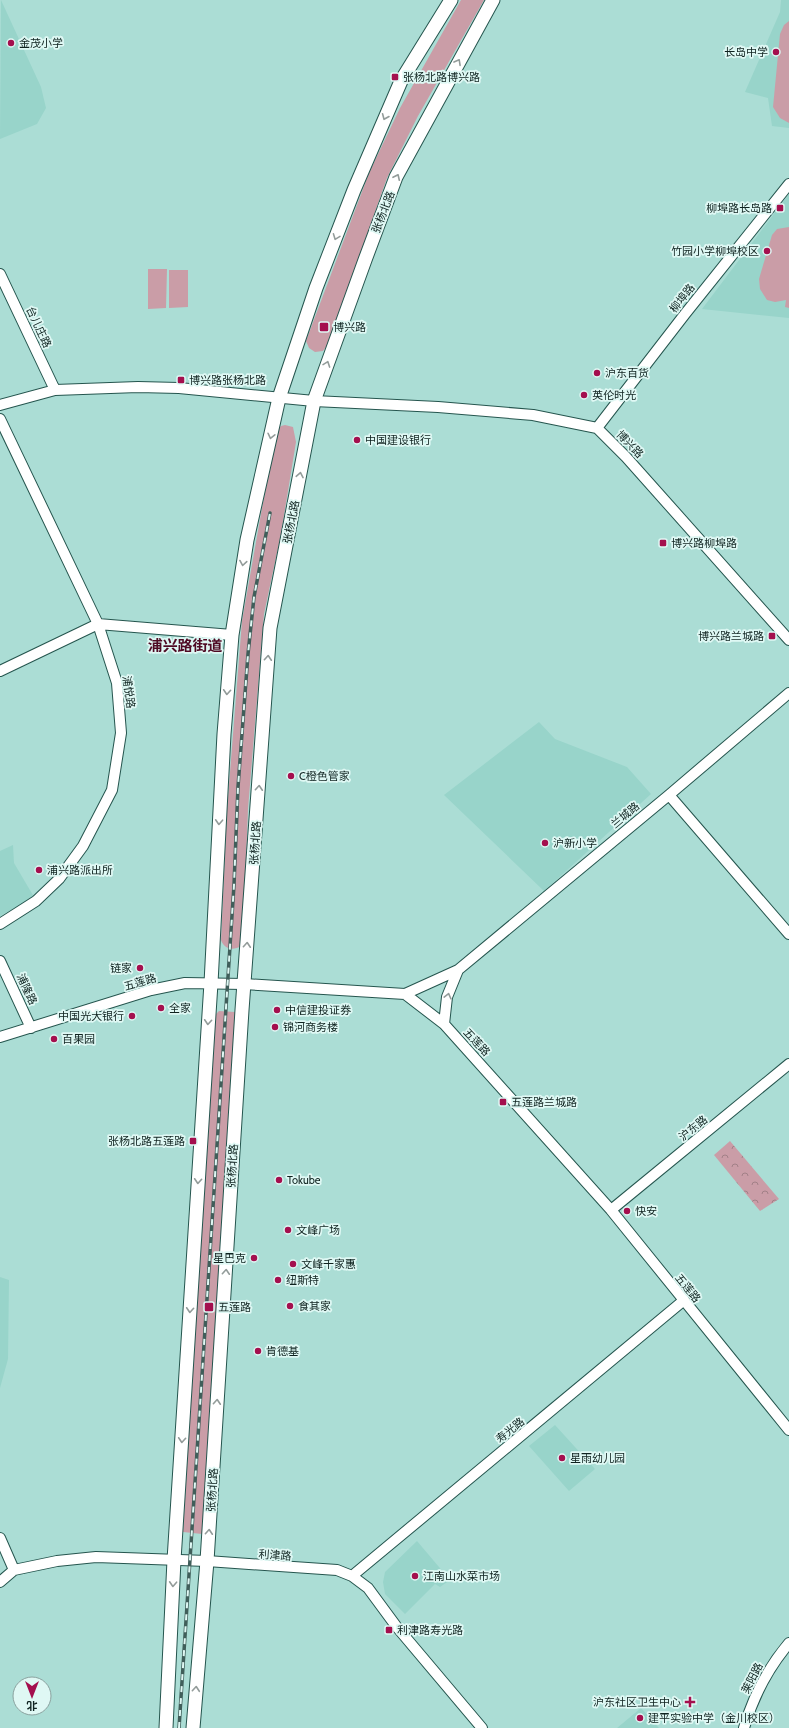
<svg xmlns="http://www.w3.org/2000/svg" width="789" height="1728" viewBox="0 0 789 1728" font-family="Cabin,'Noto Sans SC',sans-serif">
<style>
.built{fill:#98d4ca}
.park{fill:url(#park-crowns)}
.garden{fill:#ca9da7}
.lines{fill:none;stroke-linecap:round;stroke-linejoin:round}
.minor-casing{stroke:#25554e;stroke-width:12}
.major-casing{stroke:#25554e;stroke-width:15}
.minor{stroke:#fff;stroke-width:10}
.major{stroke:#fff;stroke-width:13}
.rail-casing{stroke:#405e5a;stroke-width:3.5}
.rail{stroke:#dff8f4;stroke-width:2;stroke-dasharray:6;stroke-linecap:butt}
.oneway{stroke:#939c9a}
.poi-dot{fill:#a40f4e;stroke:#dff8f4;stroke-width:1.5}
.labels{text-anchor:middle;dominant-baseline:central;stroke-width:3.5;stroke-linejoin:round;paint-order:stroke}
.poi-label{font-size:11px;fill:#0e221f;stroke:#dff8f4;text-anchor:start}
.street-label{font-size:11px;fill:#0e221f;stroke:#dff8f4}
.district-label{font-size:15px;font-weight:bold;fill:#4f0a24;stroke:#dff8f4}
</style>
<defs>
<pattern id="park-crowns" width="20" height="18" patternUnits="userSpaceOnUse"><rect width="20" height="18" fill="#ca9da7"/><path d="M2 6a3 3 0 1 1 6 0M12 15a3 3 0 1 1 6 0" fill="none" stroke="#a28087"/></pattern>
</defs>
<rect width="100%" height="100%" fill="#abddd5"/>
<!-- built -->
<path class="built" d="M1 0 41 87 46 108 37 124 0 139Z
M781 0H789V128L772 126 768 98 745 92 780 12Z
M789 194V318L702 309Z
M539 722 555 739 627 767 651 794 544 891 444 795Z
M13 845 14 863 34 897 0 916V851Z
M0 1277 9 1280 8 1359 0 1388Z
M555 1425 595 1469 569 1491 529 1446Z
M417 1541 450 1580 440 1587 435 1584 405 1614 385 1594 383 1582 385 1572Z
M641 1708 659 1728H617Z"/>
<!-- park -->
<path class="park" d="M730 1141 779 1199 760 1211 714 1155Z"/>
<!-- garden -->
<path class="garden" d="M461 0H484L418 116 387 178 329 343 323 351 315 352 309 348 306 341 369 173 400 108Z
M789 21V123L780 118 773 107 780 34 784 25Z
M789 227V308L785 307 786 300 775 302 767 300 760 289 759 279 772 235 777 229Z
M148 269H167L166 308 148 309Z
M169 270H188V307L169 308Z
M285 425 293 427 296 442 281 534 264 614 248 809 243 939 241 946C233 951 224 949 221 940L227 810 242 621 262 508 277 431 281 426Z
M219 1011 235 1012 237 1017 202 1534 183 1532 215 1015Z"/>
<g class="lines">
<defs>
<path id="minor" d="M0 274 55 390
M0 405 55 390 138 387 179 388 314 401 438 407 533 415 597 428 626 457 789 640
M0 419 98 624 117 683 121 733 112 790 83 846 59 879 36 901 0 924
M597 428 685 314 789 184
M0 671 98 624 232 635
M669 795 789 934
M0 961 31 1028
M405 994 458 970 669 795 789 693
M444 1024 447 997 458 970
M0 1037 151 990 185 983 244 984 405 994 444 1024 611 1210 789 1430
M611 1210 789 1064
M0 1538 14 1570
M352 1576 683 1301
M0 1582 14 1570 57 1561 96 1557 207 1561 337 1570 352 1576 368 1588 396 1626 482 1728
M744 1728C753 1697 768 1668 789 1643"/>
<path id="major" d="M166 1728 174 1560 211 983 224 734 232 635 247 540 279 398 316 288 354 190 401 81 451 0
M193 1728 207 1561 242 1010 270 628 314 401 365 260 396 177 493 0"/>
</defs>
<!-- minor casing -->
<use href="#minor" class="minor-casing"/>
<!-- major casing -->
<use href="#major" class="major-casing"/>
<!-- minor -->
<use href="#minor" class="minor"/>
<!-- major -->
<use href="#major" class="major"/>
<defs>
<path id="rail" d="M179 1728 234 885 238 787 248 654 254 597 270 513"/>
</defs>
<!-- rail casing -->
<use href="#rail" class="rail-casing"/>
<!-- rail -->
<use href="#rail" class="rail"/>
</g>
<!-- one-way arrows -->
<defs><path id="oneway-chevron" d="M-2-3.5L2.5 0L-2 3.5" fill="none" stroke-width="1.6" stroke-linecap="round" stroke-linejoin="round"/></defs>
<g class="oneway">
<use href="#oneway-chevron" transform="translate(458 62) rotate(-61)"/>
<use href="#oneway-chevron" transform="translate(385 117) rotate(113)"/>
<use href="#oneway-chevron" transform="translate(397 177) rotate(-65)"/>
<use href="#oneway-chevron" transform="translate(336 237) rotate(111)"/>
<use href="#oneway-chevron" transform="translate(327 364) rotate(-70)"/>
<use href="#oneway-chevron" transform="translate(271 436) rotate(103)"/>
<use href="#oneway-chevron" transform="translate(300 475) rotate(-79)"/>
<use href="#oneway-chevron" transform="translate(243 563) rotate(99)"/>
<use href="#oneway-chevron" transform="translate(268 658) rotate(-86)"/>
<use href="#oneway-chevron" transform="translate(227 692) rotate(94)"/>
<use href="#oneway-chevron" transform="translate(259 788) rotate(-86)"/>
<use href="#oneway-chevron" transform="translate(219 822) rotate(93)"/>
<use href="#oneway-chevron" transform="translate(247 945) rotate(-86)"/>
<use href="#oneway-chevron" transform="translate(448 996) rotate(-76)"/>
<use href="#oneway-chevron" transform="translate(208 1022) rotate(94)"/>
<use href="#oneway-chevron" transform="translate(198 1181) rotate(94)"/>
<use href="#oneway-chevron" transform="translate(226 1272) rotate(-86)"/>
<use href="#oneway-chevron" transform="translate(190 1310) rotate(94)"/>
<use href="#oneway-chevron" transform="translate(217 1402) rotate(-86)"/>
<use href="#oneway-chevron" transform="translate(182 1440) rotate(94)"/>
<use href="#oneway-chevron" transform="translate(209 1532) rotate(-86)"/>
<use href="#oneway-chevron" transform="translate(173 1584) rotate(93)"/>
<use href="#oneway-chevron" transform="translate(196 1689) rotate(-85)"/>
</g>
<!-- markers -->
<g class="poi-dot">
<circle cx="11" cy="43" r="4"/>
<circle cx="776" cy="52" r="4"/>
<rect x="391" y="73" width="8" height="8" rx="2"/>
<rect x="776" y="204" width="8" height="8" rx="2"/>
<circle cx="767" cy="251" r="4"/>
<rect x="319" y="322" width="10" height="10" rx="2"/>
<circle cx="597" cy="373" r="4"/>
<rect x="177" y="376" width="8" height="8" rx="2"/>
<circle cx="584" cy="395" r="4"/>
<circle cx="357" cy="440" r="4"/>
<rect x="659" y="539" width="8" height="8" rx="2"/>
<rect x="768" y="632" width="8" height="8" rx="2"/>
<circle cx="291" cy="776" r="4"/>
<circle cx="545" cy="843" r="4"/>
<circle cx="39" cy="870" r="4"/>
<circle cx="140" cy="968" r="4"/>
<circle cx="161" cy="1008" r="4"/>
<circle cx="277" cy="1010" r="4"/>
<circle cx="132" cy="1016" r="4"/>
<circle cx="275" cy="1027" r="4"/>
<circle cx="54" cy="1039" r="4"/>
<rect x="499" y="1098" width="8" height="8" rx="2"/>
<rect x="189" y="1137" width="8" height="8" rx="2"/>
<circle cx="279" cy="1180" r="4"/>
<circle cx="627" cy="1211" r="4"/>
<circle cx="288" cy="1230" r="4"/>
<circle cx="254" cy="1258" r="4"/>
<circle cx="293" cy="1264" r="4"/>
<circle cx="278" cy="1280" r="4"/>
<circle cx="290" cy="1306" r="4"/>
<rect x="204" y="1302" width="10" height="10" rx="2"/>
<circle cx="258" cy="1351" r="4"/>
<circle cx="562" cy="1458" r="4"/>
<circle cx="415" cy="1576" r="4"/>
<rect x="385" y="1626" width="8" height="8" rx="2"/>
<path d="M688 1696h4v4h4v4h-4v4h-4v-4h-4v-4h4z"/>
<circle cx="640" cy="1718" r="4"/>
</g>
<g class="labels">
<!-- poi labels -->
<g class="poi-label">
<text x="19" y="43">金茂小学</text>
<text x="768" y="52" text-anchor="end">长岛中学</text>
<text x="403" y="77">张杨北路博兴路</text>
<text x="772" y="208" text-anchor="end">柳埠路长岛路</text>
<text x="759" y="251" text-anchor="end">竹园小学柳埠校区</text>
<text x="333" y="327">博兴路</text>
<text x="605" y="373">沪东百货</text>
<text x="189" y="380">博兴路张杨北路</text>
<text x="592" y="395">英伦时光</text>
<text x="365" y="440">中国建设银行</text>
<text x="671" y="543">博兴路柳埠路</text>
<text x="764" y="636" text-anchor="end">博兴路兰城路</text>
<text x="299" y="776">C橙色管家</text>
<text x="553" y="843">沪新小学</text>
<text x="47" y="870">浦兴路派出所</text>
<text x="132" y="968" text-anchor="end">链家</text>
<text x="169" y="1008">全家</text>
<text x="285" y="1010">中信建投证券</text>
<text x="124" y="1016" text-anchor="end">中国光大银行</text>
<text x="283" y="1027">锦河商务楼</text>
<text x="62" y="1039">百果园</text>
<text x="511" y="1102">五莲路兰城路</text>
<text x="185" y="1141" text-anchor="end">张杨北路五莲路</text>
<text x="287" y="1180">Tokube</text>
<text x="635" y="1211">快安</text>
<text x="296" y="1230">文峰广场</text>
<text x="246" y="1258" text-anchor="end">星巴克</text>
<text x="301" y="1264">文峰千家惠</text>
<text x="286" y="1280">纽斯特</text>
<text x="298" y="1306">食其家</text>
<text x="218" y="1307">五莲路</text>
<text x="266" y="1351">肯德基</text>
<text x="570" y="1458">星雨幼儿园</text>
<text x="423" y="1576">江南山水菜市场</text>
<text x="397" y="1630">利津路寿光路</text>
<text x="681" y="1702" text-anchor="end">沪东社区卫生中心</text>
<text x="648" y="1718">建平实验中学（金川校区）</text>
</g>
<!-- street labels -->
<g class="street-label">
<text transform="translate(383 212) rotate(-69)">张杨北路</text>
<text transform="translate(682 298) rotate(-52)">柳埠路</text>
<text transform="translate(39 327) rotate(65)">台儿庄路</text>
<text transform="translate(630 444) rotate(46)">博兴路</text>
<text transform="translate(291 522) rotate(-79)">张杨北路</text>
<text transform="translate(129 692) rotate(82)">浦悦路</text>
<text transform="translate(625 815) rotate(-40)">兰城路</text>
<text transform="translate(255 843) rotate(-86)">张杨北路</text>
<text transform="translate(140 982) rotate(-16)">五莲路</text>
<text transform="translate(27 989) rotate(65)">浦隆路</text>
<text transform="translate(477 1042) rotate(47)">五莲路</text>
<text transform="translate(693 1128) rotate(-39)">沪东路</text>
<text transform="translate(232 1166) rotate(-86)">张杨北路</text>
<text transform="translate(688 1288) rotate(51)">五莲路</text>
<text transform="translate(510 1430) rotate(-39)">寿光路</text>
<text transform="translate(212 1490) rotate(-86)">张杨北路</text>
<text transform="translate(275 1555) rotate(4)">利津路</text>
<text transform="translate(752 1678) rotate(-63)">莱阳路</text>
</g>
<!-- district labels -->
<g class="district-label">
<text x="185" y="646">浦兴路街道</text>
</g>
</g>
<!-- north arrow -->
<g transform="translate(32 1696) rotate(180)"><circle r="19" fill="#dff8f4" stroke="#8ba29f"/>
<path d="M0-3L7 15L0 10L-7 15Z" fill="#a40f4e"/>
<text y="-6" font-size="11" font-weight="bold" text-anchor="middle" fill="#0e221f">北</text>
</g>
</svg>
